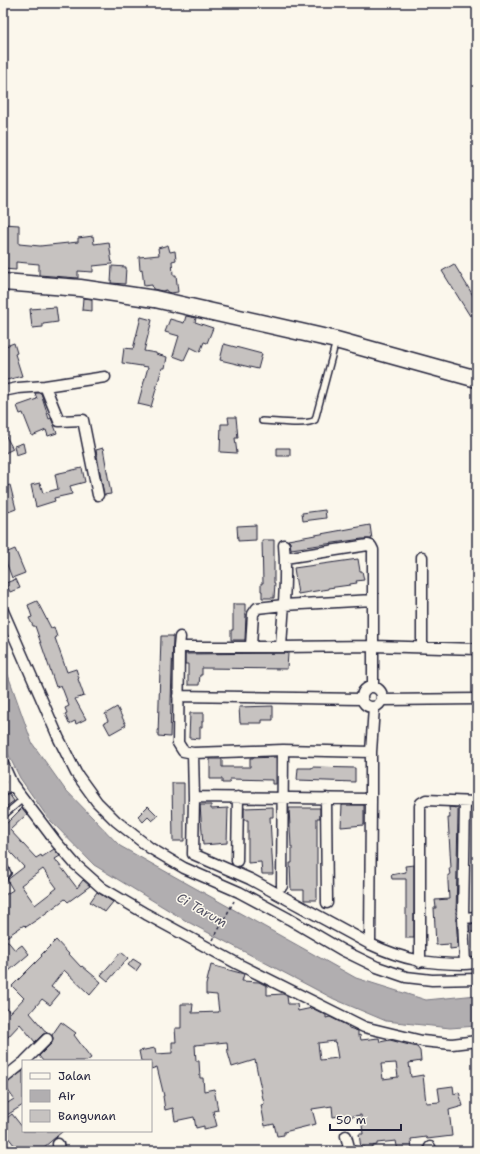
<svg xmlns="http://www.w3.org/2000/svg" width="480" height="1154" viewBox="0 0 480 1154" font-family="'Shantell Sans',sans-serif">
<style>
.water{fill:#b1aeb0;stroke:#787681}
.building{fill:#c6c2c0;stroke:#22223b;fill-rule:evenodd}
.lines{fill:none;stroke-linecap:round;stroke-linejoin:round}
.lane-casing{stroke:#22223b;stroke-width:8}
.street-casing{stroke:#22223b;stroke-width:13}
.primary-casing{stroke:#22223b;stroke-width:19}
.path{stroke:#22223b;stroke-width:1.5;stroke-dasharray:3 3;stroke-linecap:butt}
.lane{stroke:#fbf7ec;stroke-width:5}
.street{stroke:#fbf7ec;stroke-width:10}
.primary{stroke:#fbf7ec;stroke-width:16}
.labels{text-anchor:middle;dominant-baseline:central;stroke-width:3;stroke-linejoin:round;paint-order:stroke}
.water-label{font-size:13px;font-style:italic;fill:#545364;stroke:#fbf7ec}
</style>
<rect width="100%" height="100%" fill="#fbf7ec"/>
<filter id="ink" filterUnits="userSpaceOnUse"><feTurbulence type="fractalNoise" baseFrequency=".025" numOctaves="2"/><feDisplacementMap in="SourceGraphic" scale="8" xChannelSelector="R" yChannelSelector="G"/><feConvolveMatrix kernelMatrix="1 2 1 2 8 2 1 2 1" color-interpolation-filters="sRGB"/></filter>
<g filter="url(#ink)">
<!-- water -->
<path class="water" d="M3 661 32 743 64 788 120 846 356 978 426 1000 477 995V1026L450 1028 386 1021 334 999 188 922 94 865 48 818 20 778 3 744Z"/>
<!-- building -->
<path class="building" d="M3 224 19 225V244L40 246 78 242V238L93 236 94 244 109 242 112 264 93 266V272L78 271V278L39 275V264L16 262V270L3 269 4 237H3Z
M168 245 170 252 175 251 176 260 172 261 173 275H176L178 292 171 293 167 292V290L162 291 153 289 152 285 144 286 142 269 140 270 139 257 159 255 158 248Z
M454 264 477 302V312L470 316 442 271Z
M112 266 126 267 125 284 111 283Z
M83 298 92 299V311L82 310Z
M56 307 58 322 43 324V327L32 328 30 309Z
M186 316 196 318 195 322 213 328 207 343 204 342 200 352 190 347 184 360 173 356 179 336 165 332 170 319 184 323Z
M141 317 152 320 144 351 156 353V354L167 357 165 368H162L151 407 138 404 148 367 122 363 124 348 133 349Z
M14 343 17 353 15 354 22 376 3 381V347Z
M224 344 262 354 258 369 220 360Z
M35 393H41L49 419 51 418 57 433 48 436 46 430 32 436 23 413 20 414 17 406 37 399Z
M228 417H236L238 438H235L237 453 220 452 221 424H229Z
M3 431 13 449 3 454Z
M23 443 25 452 16 455 14 446Z
M103 448 111 494 104 495 96 450Z
M277 448H290V456H277Z
M82 468 85 482 70 486 72 494 54 498 55 501 36 507 31 485 40 483 43 493 58 489 55 474Z
M10 485 16 509 3 514V487Z
M325 510 326 518 303 521 302 513Z
M256 525V540L238 541 237 526Z
M370 525 372 539H362L291 549 290 542 288 540Z
M262 540H274V583H275L274 598H262V591H261V583H263Z
M15 549 25 573 12 578 3 554Z
M358 559 360 571H362L364 580 356 581 357 583 350 584V585L328 588V589L298 594 294 568Z
M16 579 20 588 10 592 6 583Z
M37 601 51 628 54 627 57 637 55 638 67 672 76 669 79 678 78 679 84 696 75 699 86 719 76 724 75 721 69 724 65 714 67 713 65 708 69 706 61 685 56 687 35 626H33L29 618 32 617 28 605Z
M233 604H245V614H246L245 640H231V630H233Z
M161 636H173L170 737 158 736Z
M288 653 287 669 202 668V675H200L199 685H188V664H185V654Z
M273 706V720H262V723H240L239 707Z
M117 707 126 725 110 734 104 723 108 721 105 714Z
M190 713H204V721H202V727H200V739L189 738Z
M276 757V784H272V780L230 779V783H222V779H210V759H222V767H250V758Z
M312 767 355 768V782L297 780 298 768H312Z
M172 783H184V841H173Z
M9 794 14 801 3 809V797Z
M200 805H211V809L228 808 227 843 203 845Z
M342 805H364V825L341 827Z
M148 806 158 816 152 821 148 817 143 822 138 816Z
M273 807V817H270L273 874H262L261 862 248 863V820H244V808Z
M449 807 458 808V814L456 918 458 948 450 949V944L436 945 434 908H436L435 900 449 899 448 882V875H450L449 868H451L448 818H450Z
M22 808 27 814 10 830 36 858 41 855 42 857 54 849 60 856 55 859 77 888 83 880 90 886 68 902 65 899 38 919 26 927 24 925 5 938 15 950 22 945 29 954 3 976V961L8 957 3 951V896L13 890 7 880 24 867 3 844V823L5 825ZM43 869 57 888 35 905 21 885Z
M289 808H320V818H317V900H304V890H291L290 863H292V847H291Z
M414 865V938H406V879H392L391 875 406 872 405 866Z
M97 892 113 902 105 912 90 902Z
M470 924H477V932H470Z
M56 940 81 967 82 966 101 982 90 995 64 970 51 987 60 993 50 1005 42 999 30 1013 47 1033 43 1034 35 1042 20 1024 7 1038 3 1034V1003L10 1013 24 998 12 986 42 956 41 955Z
M121 952 128 958 108 981 101 975Z
M133 959 141 964 136 971 128 965Z
M211 965 244 974 242 981 259 982 267 986V995L283 994 287 996 288 1004H297L298 1011 312 1008 326 1015V1018L330 1017 348 1026 349 1028 358 1031V1036L360 1035 361 1040 379 1038 380 1042 390 1040 417 1047 420 1051 421 1061 409 1063 411 1077 423 1075 426 1103 440 1102 438 1088 453 1086 454 1094 459 1092 463 1106 449 1110 452 1136 427 1139 426 1137 411 1139 412 1151H398L396 1141 377 1143V1145L373 1146V1150L366 1151 365 1147 361 1148 359 1134H363L361 1115 340 1118 339 1116 333 1117 332 1106 312 1109 316 1124 284 1132V1135L277 1136 274 1124 265 1126 261 1105 264 1104 255 1060 232 1067 228 1053 227 1042 195 1045 196 1061H199L200 1078H203L204 1091 214 1089 218 1110 213 1111 217 1126 204 1129V1126L196 1128 194 1117 175 1121 173 1108 165 1110 163 1096H164L157 1067 151 1069V1061H141L139 1051 155 1048 156 1054 172 1053V1042H176L175 1028H181V1004H193L192 1013 219 1012 217 995 206 994V985ZM335 1041 338 1058 320 1060 318 1043ZM396 1063 398 1077 383 1079 381 1064Z
M61 1022 76 1033 74 1035 91 1058 87 1061H43L39 1056 52 1043 53 1038 52 1035Z
M23 1071V1105L7 1115 3 1110V1106L14 1099 4 1085Z
M12 1114 23 1128V1131H63L43 1148 46 1151H19L3 1131V1121Z"/>
<g class="lines">
<defs>
<path id="lane" d="M262 421C273 421 307 426 315 420L336 341
M3 816 23 799
M3 864 8 873 3 878"/>
<path id="street" d="M45 386 105 377
M3 391 18 388 45 386 59 421 83 420 98 495
M285 558 368 545 371 546 373 550V687
M3 611 59 739 76 773 97 802 116 821 150 848 184 868 239 892 289 919 342 950 377 967 406 977 432 980 477 979
M251 646 253 614 257 608 284 605 373 600
M179 647 180 637
M281 647 373 646 477 649
M422 647V557
M362 697a10 10 0 1 1 20 0a10 10 0 1 1-20 0Z
M178 696 361 699
M382 700 477 699
M193 753 183 751 178 743 179 647H281C283 613 287 579 284 545
M3 764 12 784 56 842 75 864 102 888 146 914 238 964 364 1027 422 1041 452 1044 477 1041
M3 791 12 784
M194 797 371 799V752L374 707
M326 798 327 903
M371 799 370 944C404 960 428 964 465 964
M237 861 238 797
M282 886 283 750
M477 917 463 918 465 964 477 963
M463 918 465 802
M370 944 250 879 193 854 194 797 193 753 283 750 371 752
M420 962V806L421 803 426 800 477 802
M25 1061 47 1039
M3 1079 23 1063
M346 1136 350 1151
M58 1144 59 1151
M430 1147V1151"/>
<path id="primary" d="M3 282 80 288 155 299 336 340 477 379"/>
</defs>
<!-- lane casing -->
<use href="#lane" class="lane-casing"/>
<!-- street casing -->
<use href="#street" class="street-casing"/>
<!-- primary casing -->
<use href="#primary" class="primary-casing"/>
<!-- path -->
<path class="path" d="M213 940 234 901"/>
<!-- lane -->
<use href="#lane" class="lane"/>
<!-- street -->
<use href="#street" class="street"/>
<!-- primary -->
<use href="#primary" class="primary"/>
</g>
</g>
<g class="labels">
<!-- water labels -->
<g class="water-label">
<text transform="translate(202 910) rotate(30)">Ci Tarum</text>
</g>
</g>
<!-- margin -->
<rect width="480" height="1154" fill="none" stroke="#fbf7ec" stroke-width="16"/>
<rect x="8" y="8" width="464" height="1138" fill="none" stroke="#22223b" stroke-width="1.5" filter="url(#ink)"/>
<!-- legend -->
<rect x="22" y="1060" width="130" height="72" fill="#fbf7ec" stroke="#a4a2a5"/>
<rect x="30" y="1073" width="20" height="6" fill="#fbf7ec" stroke="#a4a2a5"/>
<text x="58" y="1080" font-size="12" fill="#22223b">Jalan</text>
<rect x="30" y="1090" width="20" height="12" fill="#b1aeb0" stroke="#a4a2a5"/>
<text x="58" y="1100" font-size="12" fill="#22223b">Air</text>
<rect x="30" y="1110" width="20" height="12" fill="#c6c2c0" stroke="#a4a2a5"/>
<text x="58" y="1120" font-size="12" fill="#22223b">Bangunan</text>
<!-- scale -->
<path d="M330 1124v6h71v-6" fill="none" stroke="#22223b" stroke-width="2"/>
<text x="336" y="1124" font-size="12" fill="#22223b" stroke="#fbf7ec" stroke-width="3" paint-order="stroke">50 m</text>
</svg>
